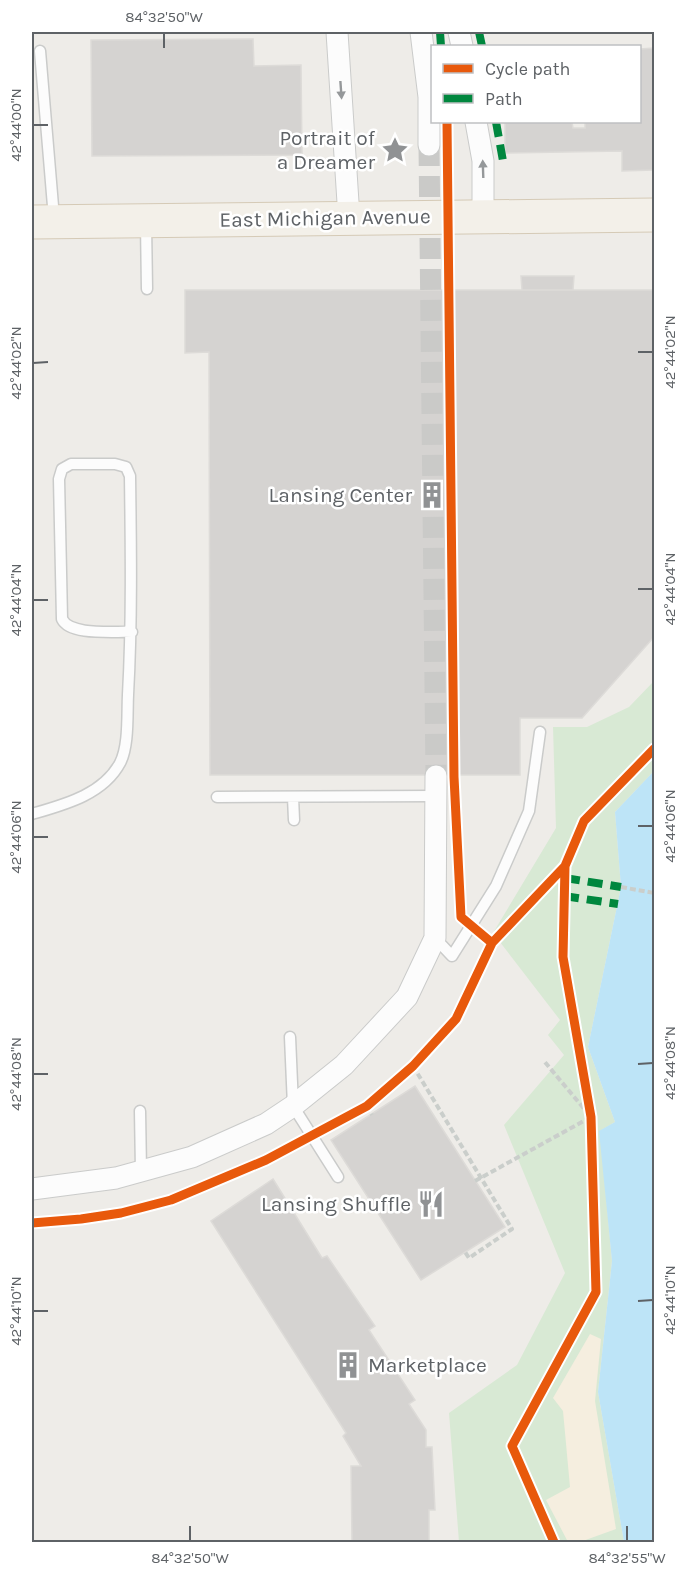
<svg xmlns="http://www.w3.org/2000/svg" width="686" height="1574" viewBox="0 0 686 1574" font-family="Karla,sans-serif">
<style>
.green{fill:#d8e9d4}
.sand{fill:#f5eedf}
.water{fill:#bde4f7}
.building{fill:#d5d3d1;stroke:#dddbd8;stroke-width:1.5}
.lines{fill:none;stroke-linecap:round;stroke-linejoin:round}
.street-tunnel{stroke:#cacac8;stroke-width:21;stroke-dasharray:21 10;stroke-linecap:butt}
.lane-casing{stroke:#cacbca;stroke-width:13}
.street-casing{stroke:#cacbca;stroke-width:23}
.primary-casing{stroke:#d5cab6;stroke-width:35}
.path{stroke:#cacecb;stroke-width:4;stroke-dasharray:6 3;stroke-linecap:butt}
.lane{stroke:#fcfcfc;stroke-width:10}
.street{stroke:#fcfcfc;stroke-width:21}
.primary{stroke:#f3f0e9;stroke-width:33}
.quiet{stroke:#00873e;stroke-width:8;stroke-dasharray:15 8;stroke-linecap:butt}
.cycleway-casing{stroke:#fff;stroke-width:13}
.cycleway{stroke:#e8590c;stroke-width:9}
.oneway{fill:#95989a}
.ticks{fill:none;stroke:#5e6266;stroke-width:2}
.labels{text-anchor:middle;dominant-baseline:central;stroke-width:5;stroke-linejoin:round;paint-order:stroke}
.poi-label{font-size:21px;fill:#5e6266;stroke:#fff;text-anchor:end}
.street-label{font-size:21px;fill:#5e6266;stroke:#fff}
.neatline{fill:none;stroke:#5e6266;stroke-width:2}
.ticks-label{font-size:15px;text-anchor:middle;fill:#5e6266}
</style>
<rect width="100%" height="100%" fill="#eeece8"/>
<!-- green -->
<path class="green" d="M654 681V771L615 812 621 887 588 1047 615 1122 600 1131 612 1261 598 1392 624 1542H459L449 1413 517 1365 565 1273 504 1125 564 1055 548 1035 560 1020 493 933 556 828 553 727H587L629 707Z"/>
<!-- sand -->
<path class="sand" d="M590 1334 601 1339 595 1401 616 1529 580 1542H568L546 1500 570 1487 563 1411 553 1398Z"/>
<!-- water -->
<path class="water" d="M654 771V1542H624L598 1392 612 1261 599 1131 615 1122 588 1047 621 887 615 812Z"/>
<!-- building -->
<path class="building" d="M253 39 254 66 301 65 302 155 92 156 91 40Z
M654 48V170L622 171V151L505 153V122H572L573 128H585V122H640V49Z
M521 276H574L573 290H522Z
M185 290H654V637L582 718H520V775H210L209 352 185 353Z
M415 1086 505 1227 421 1280 331 1140Z
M273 1179 322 1258 327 1256 375 1326 369 1330 415 1400 409 1404 426 1430V1447H432L435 1510H429V1542H352L351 1466H361L343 1436 346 1433 211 1221Z"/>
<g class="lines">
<!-- street-tunnel -->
<path class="street-tunnel" d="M429 145 436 776"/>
<defs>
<path id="lane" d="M40 51 54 218
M146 224 147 289
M217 797 436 796
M293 797 294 820
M32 814C63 805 103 795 120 763 129 746 127 715 128 695 132 622 131 549 130 476L126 467 115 464H71L62 469 59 479 62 619C70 636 114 631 132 632
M435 938 452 956 496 886 529 811 540 732
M290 1037 293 1106 338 1177
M140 1111 141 1171"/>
<path id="street" d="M337 32 349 218
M421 32 429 97V145
M459 32 462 46
M476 122 483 161V217
M32 1189 116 1178 192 1157 266 1124 293 1106 344 1065 407 997 435 938 436 776"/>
<path id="primary" d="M32 222 654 215"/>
</defs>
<!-- lane casing -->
<use href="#lane" class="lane-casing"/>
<!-- street casing -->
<use href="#street" class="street-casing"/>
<!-- primary casing -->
<use href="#primary" class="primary-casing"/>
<!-- path -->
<path class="path" d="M621 887 654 893
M413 1066 512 1229 469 1258 465 1252
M367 1106 372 1115
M475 1181 591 1117 544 1061"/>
<!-- lane -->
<use href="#lane" class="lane"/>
<!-- street -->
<use href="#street" class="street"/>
<!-- primary -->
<use href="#primary" class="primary"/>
<!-- quiet -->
<path class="quiet" d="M440 32 441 46
M479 32 482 46
M496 122 503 161
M565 878 621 887
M564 896 618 904"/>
<defs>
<path id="cycleway" d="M492 943 565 866
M32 1223 81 1219 121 1213 171 1200 266 1160 367 1106 413 1066 456 1019 492 943 461 917 454 777 447 122
M554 1542 512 1446 596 1292 591 1117 563 957 565 866 584 821 654 749"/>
</defs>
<!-- cycleway casing -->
<use href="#cycleway" class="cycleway-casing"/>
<!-- cycleway -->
<use href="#cycleway" class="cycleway"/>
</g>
<!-- one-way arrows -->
<defs><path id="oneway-solid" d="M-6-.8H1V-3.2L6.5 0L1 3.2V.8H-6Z" transform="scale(1.5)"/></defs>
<g class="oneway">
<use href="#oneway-solid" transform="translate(341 90) rotate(86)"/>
<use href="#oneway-solid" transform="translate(483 169) rotate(-92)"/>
</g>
<!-- ticks -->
<path class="ticks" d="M164 33V48M33 125H48M638 352H653M33 363 48 362M638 589H653M33 600H48M638 826H653M33 837H48M638 1064 653 1063M33 1074H48M638 1301 653 1300M33 1311H48M190 1526V1541M627 1526V1541"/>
<!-- icons -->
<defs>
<symbol id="sight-bare" viewBox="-9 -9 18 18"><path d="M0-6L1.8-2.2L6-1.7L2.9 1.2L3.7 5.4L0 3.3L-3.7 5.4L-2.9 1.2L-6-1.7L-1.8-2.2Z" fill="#909294" stroke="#fff" stroke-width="2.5" paint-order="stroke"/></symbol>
<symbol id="building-bare" viewBox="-9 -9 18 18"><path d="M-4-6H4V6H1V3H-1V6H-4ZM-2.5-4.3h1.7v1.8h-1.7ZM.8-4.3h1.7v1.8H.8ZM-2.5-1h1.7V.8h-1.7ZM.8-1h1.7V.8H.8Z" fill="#909294" stroke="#fff" stroke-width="2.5" paint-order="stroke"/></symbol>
<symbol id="restaurant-bare" viewBox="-9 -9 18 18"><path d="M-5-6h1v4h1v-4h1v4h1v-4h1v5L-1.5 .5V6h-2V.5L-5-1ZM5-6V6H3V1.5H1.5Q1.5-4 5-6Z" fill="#909294" stroke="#fff" stroke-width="2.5" paint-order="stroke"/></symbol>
</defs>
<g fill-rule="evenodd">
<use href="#sight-bare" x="376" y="131" width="38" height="38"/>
<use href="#building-bare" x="413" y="476" width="38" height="38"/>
<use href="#restaurant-bare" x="412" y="1185" width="38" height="38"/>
<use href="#building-bare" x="329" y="1346" width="38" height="38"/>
</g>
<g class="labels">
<!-- poi labels -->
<g class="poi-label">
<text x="375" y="138">Portrait of<tspan x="375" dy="24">a Dreamer</tspan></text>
<text x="412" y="495">Lansing Center</text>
<text x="411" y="1204">Lansing Shuffle</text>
<text x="368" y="1365" text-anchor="start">Marketplace</text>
</g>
<!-- street labels -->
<g class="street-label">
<text transform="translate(325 218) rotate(-1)">East Michigan Avenue</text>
</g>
</g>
<!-- border -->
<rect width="686" height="1574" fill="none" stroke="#ffffff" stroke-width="66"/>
<!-- legend -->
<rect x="431" y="45" width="210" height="78" fill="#ffffff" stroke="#bfc0c2" stroke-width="1.5"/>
<rect x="443" y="64" width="30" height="9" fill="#e8590c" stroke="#bfc0c2" stroke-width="1.5"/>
<text x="485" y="75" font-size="18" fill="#5e6266">Cycle path</text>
<rect x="443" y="94" width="30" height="9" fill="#00873e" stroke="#bfc0c2" stroke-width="1.5"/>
<text x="485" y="105" font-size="18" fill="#5e6266">Path</text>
<rect x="33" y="33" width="620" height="1508" class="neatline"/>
<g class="ticks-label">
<text x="164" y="22">84°32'50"W</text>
<text transform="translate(16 125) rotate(-90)" y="5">42°44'00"N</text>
<text transform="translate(670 352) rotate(-90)" y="5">42°44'02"N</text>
<text transform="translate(16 363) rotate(-90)" y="5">42°44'02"N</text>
<text transform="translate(670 589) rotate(-90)" y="5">42°44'04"N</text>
<text transform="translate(16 600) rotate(-90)" y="5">42°44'04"N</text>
<text transform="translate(670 826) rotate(-90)" y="5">42°44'06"N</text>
<text transform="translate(16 837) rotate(-90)" y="5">42°44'06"N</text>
<text transform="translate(670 1063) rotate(-90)" y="5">42°44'08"N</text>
<text transform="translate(16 1074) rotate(-90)" y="5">42°44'08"N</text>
<text transform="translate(670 1300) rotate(-90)" y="5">42°44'10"N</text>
<text transform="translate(16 1311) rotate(-90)" y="5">42°44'10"N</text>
<text x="190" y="1563">84°32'50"W</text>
<text x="627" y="1563">84°32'55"W</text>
</g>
</svg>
